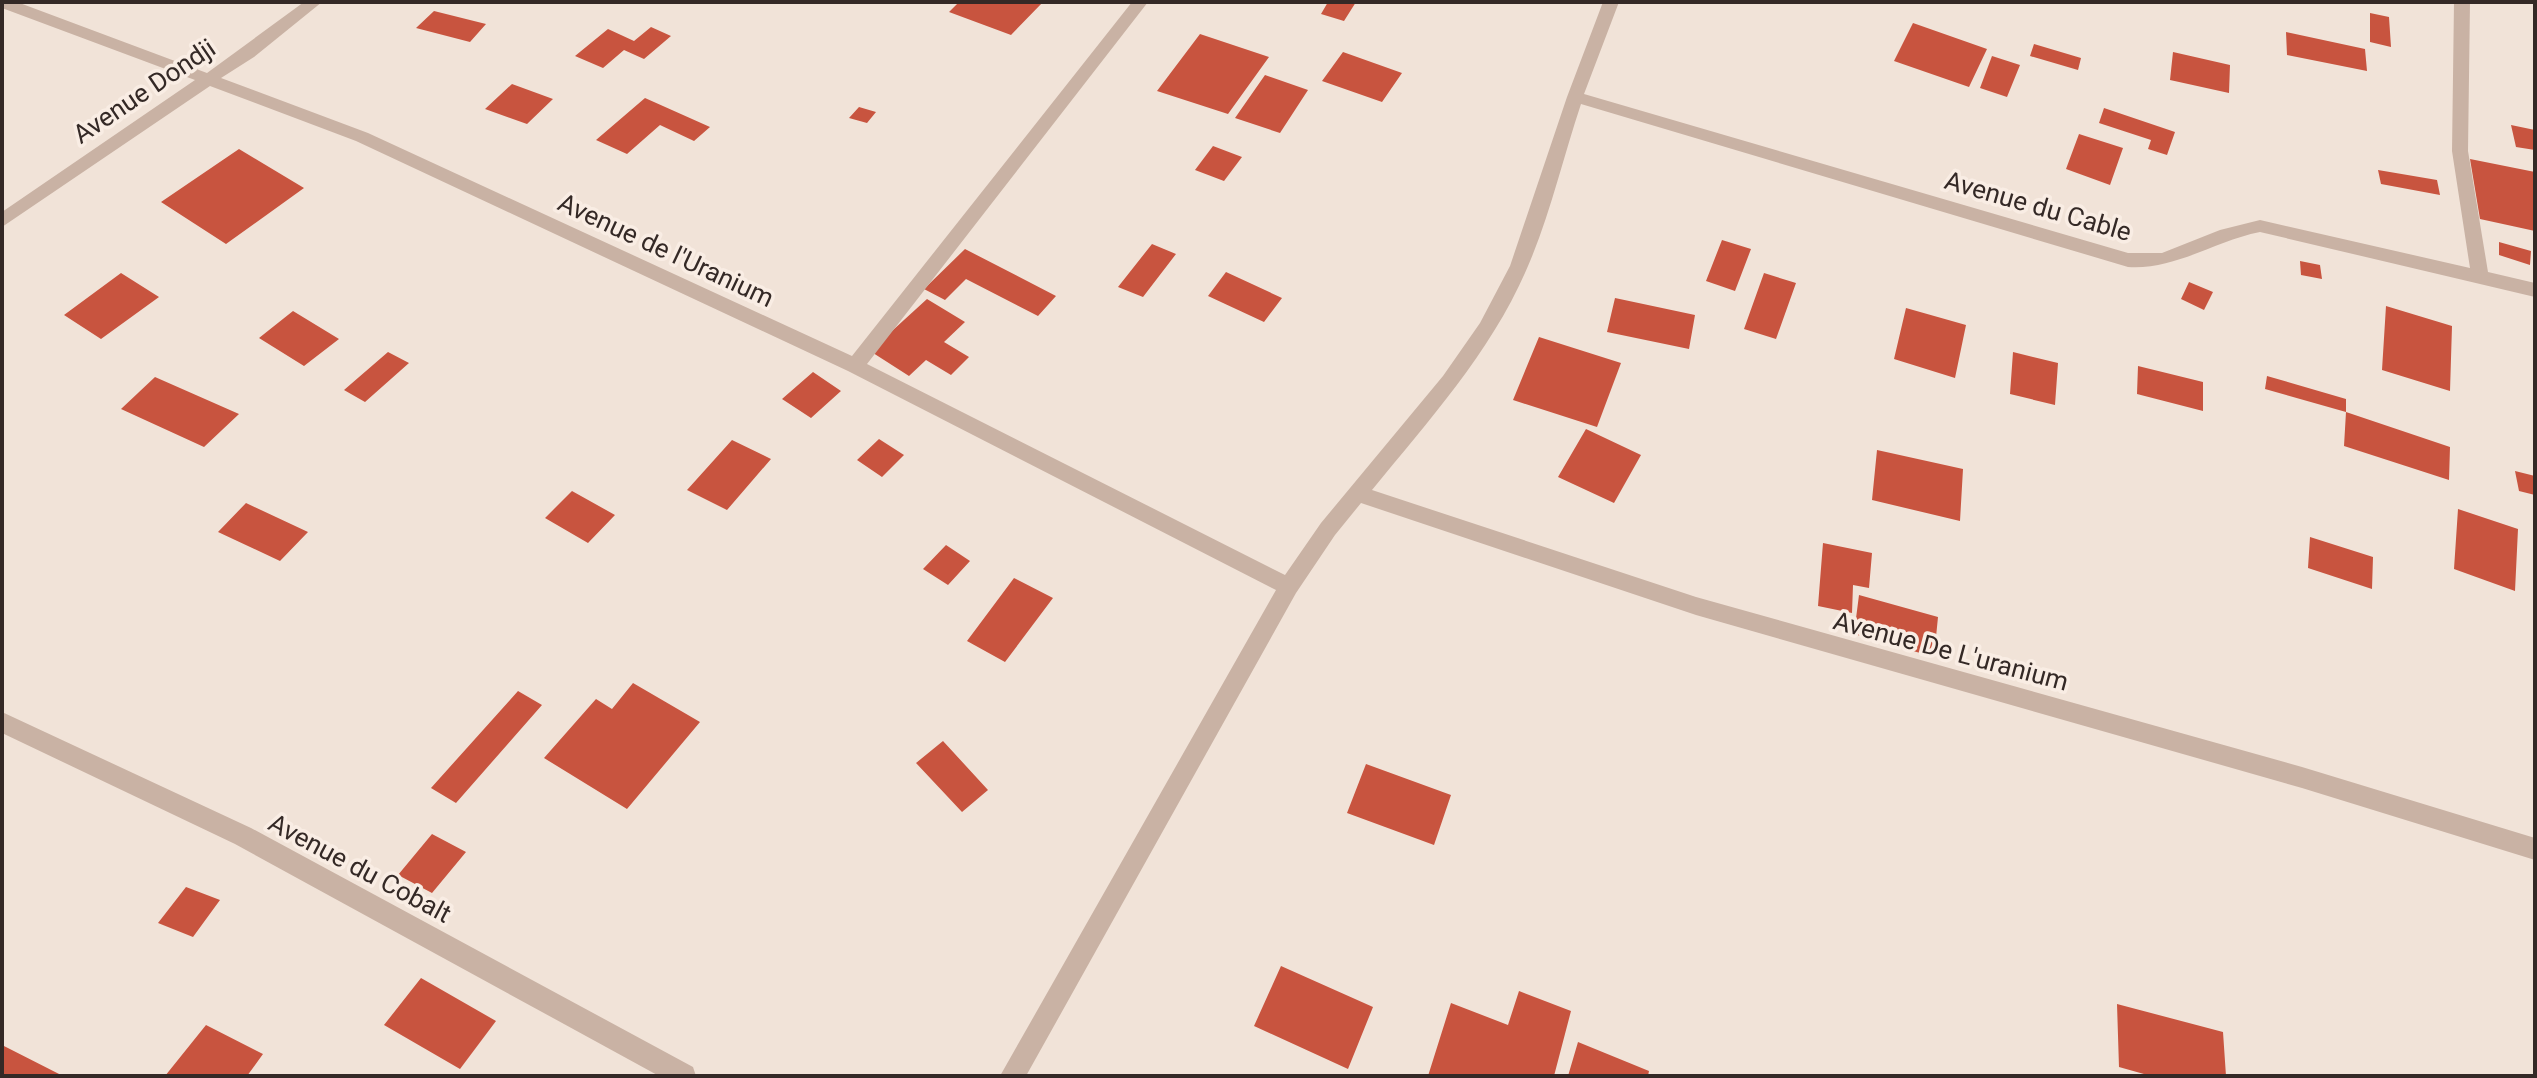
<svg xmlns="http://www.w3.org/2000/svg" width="2537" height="1078" viewBox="0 0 2537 1078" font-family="Roboto,sans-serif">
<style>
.building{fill:#c8543f}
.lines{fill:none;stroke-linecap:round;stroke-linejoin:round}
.minor{fill:#c9b2a4;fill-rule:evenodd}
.labels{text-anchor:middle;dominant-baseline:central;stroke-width:7;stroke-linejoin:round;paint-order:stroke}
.street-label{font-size:26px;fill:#342926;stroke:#f9ede4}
</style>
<rect width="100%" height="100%" fill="#f1e3d8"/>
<!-- building -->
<path class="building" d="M959 2H1043L1011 35 949 12Z
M1328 2H1356L1344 21 1321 14Z
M434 11 486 24 470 42 416 28Z
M2370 13 2389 17 2391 47 2370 42Z
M1913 23 1987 49 1969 87 1894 61Z
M651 27 671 36 644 59 624 50 603 68 575 56 608 29 634 41Z
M2286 32 2365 49 2367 71 2287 55Z
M1200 34 1269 57 1228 114 1157 91Z
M2034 44 2081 58 2078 70 2030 56Z
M1343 52 1402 73 1382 102 1322 81Z
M2173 52 2230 65 2229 93 2170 80Z
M1992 56 2020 65 2007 97 1980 88Z
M1265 75 1308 90 1280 133 1235 118Z
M512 84 553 99 527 124 485 109Z
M645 98 710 127 694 141 660 125 627 154 596 140Z
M859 107 876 112 867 123 849 118Z
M2104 108 2175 132 2167 155 2148 149 2151 140 2099 123Z
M2511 125 2535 130V150L2516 147Z
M2079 134 2123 148 2110 185 2066 169Z
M1213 146 1242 157 1224 181 1195 170Z
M239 149 304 188 226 244 161 202Z
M2470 159 2535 172V231L2480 219Z
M2378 170 2437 180 2440 195 2381 184Z
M1722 240 1751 249 1735 291 1706 281Z
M2499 242 2531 251 2530 265 2499 255Z
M1152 244 1176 254 1143 297 1118 287Z
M965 249 1056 296 1038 316 966 279 945 300 924 289Z
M2300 261 2320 265 2322 279 2301 275Z
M1226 272 1282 298 1264 322 1208 296Z
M121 273 159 297 101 339 64 315Z
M1764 273 1796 283 1776 339 1744 329Z
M2189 282 2213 292 2204 310 2181 299Z
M1615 298 1695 315 1689 349 1607 332Z
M927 299 965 322 944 342 969 357 951 375 926 360 909 376 870 351Z
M2386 306 2452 326 2450 391 2382 370Z
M1906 308 1966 325 1955 378 1894 359Z
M293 311 339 339 304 366 259 338Z
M1539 337 1621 363 1597 427 1513 400Z
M388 352 409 363 365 402 344 390Z
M2013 352 2058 363 2055 405 2010 394Z
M2138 366 2203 382V411L2137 394Z
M813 372 841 391 811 418 782 399Z
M2267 376 2346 399V412L2265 389Z
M155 377 239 414 204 447 121 409Z
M2346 412 2450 447 2449 480 2344 446Z
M1586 429 1641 455 1614 503 1558 477Z
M879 439 904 455 882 477 857 460Z
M732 440 771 459 727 510 687 490Z
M1877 450 1963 469 1960 521 1872 500Z
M2515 471 2535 476V495L2519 491Z
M572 491 615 515 588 543 545 518Z
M246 503 308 532 280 561 218 532Z
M2458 509 2518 529 2515 591 2454 569Z
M2310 537 2373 557 2372 589 2308 568Z
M1823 543 1872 553 1869 588 1853 585 1852 613 1818 606Z
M946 545 970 561 948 585 923 569Z
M1014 578 1053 598 1005 662 967 641Z
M1859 595 1938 617 1934 657 1854 634Z
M633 683 700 722 627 809 544 758 596 699 612 709Z
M518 691 542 705 456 803 431 788Z
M943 741 988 790 962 812 916 763Z
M1366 764 1451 795 1434 845 1347 813Z
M432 834 466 852 432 893 398 875Z
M186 887 220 900 193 937 158 923Z
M1281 966 1373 1007 1348 1069 1254 1026Z
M421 978 496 1021 460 1069 384 1025Z
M1519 991 1571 1011 1554 1076H1428L1451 1003 1508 1025Z
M2117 1004 2223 1032 2226 1076H2151L2119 1067Z
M206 1025 263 1054 247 1076H165Z
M1578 1042 1649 1071 1648 1076H1568Z
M2 1045 63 1076H2Z"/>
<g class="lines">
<!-- minor -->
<path class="minor" d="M2 2H17L207 73 304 2H322L254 57 221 78 368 133 852 356 1132 2H1148L867 364 1285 575 1321 523 1443 376 1480 323 1510 266 1567 97 1603 2H1619L1584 94 2128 253H2162L2220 230 2260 220 2470 268 2452 151 2454 2H2470L2468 151 2488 272 2535 283V297L2260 232C2214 241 2176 270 2128 267L1581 104C1563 158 1550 215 1528 266 1492 351 1429 420 1372 490L1696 597 2302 767 2535 838V860L2302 788 1696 615 1361 503 1335 535 1296 593 1026 1076H1000L1276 590 848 371 356 141 210 86 2 227V212L195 80 2 8Z
M2 712 251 828 693 1067 696 1076H659L235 844 2 733Z"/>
</g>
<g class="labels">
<!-- street labels -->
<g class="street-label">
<text transform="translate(144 91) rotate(-34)">Avenue Dondji</text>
<text transform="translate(2038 206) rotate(16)">Avenue du Cable</text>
<text transform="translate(666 250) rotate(25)">Avenue de l'Uranium</text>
<text transform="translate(1951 651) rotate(15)">Avenue De L'uranium</text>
<text transform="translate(360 868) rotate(28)">Avenue du Cobalt</text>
</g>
</g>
<!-- border -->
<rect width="2537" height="1078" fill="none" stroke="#342926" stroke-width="8"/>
</svg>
